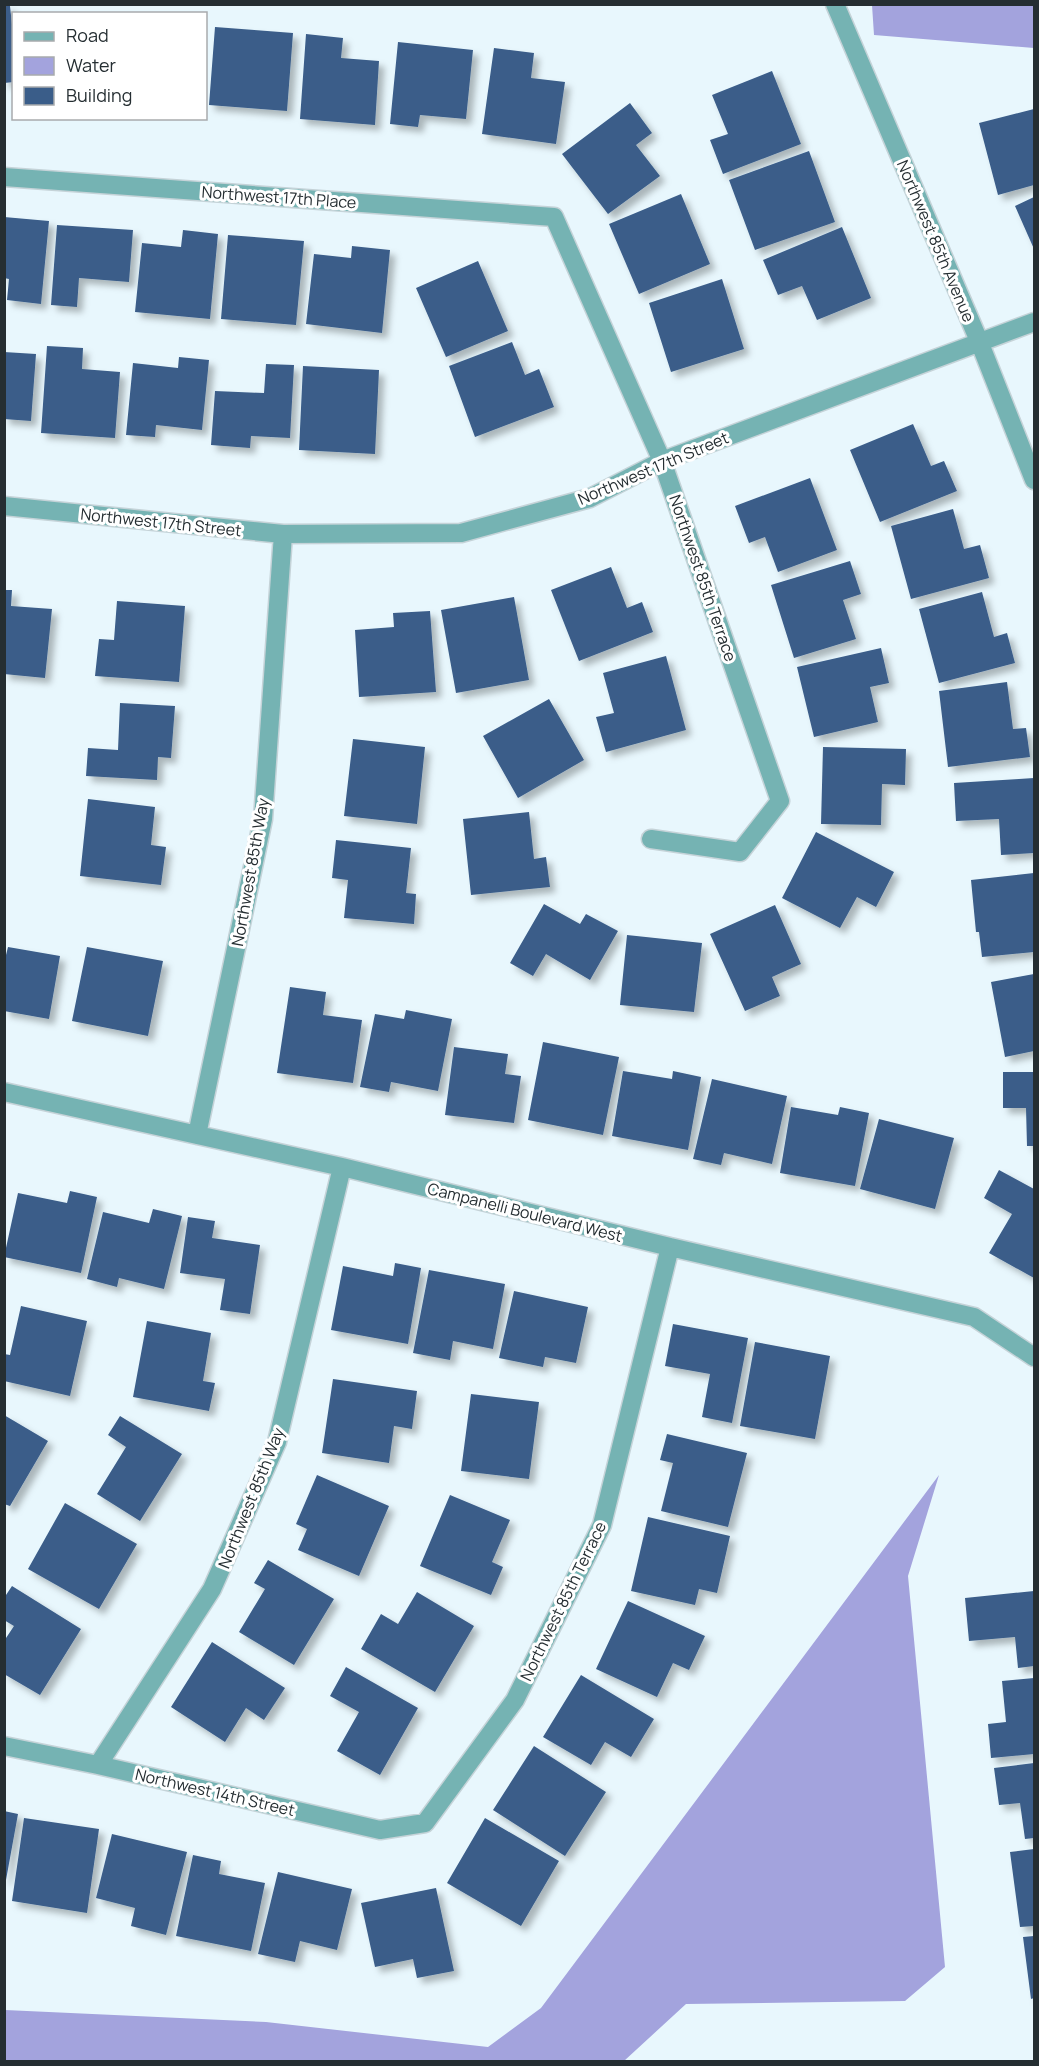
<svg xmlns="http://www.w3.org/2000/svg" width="1039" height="2066" viewBox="0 0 1039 2066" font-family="Manrope,sans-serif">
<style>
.water{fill:#a3a3dd}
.building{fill:#3a5d89;filter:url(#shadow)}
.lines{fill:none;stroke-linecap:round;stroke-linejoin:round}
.street-casing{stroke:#c5d3d8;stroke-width:21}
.street{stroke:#75b3b3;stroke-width:18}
.labels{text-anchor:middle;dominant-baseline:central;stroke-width:6;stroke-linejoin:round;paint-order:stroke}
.street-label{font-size:16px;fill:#252e32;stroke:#fff}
</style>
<defs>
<filter id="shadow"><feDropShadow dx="5.5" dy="5.5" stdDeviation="3" flood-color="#0004"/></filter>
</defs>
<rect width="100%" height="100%" fill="#e8f7fd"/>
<!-- water -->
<path class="water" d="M872 5H1034V48L874 35Z
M939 1475 908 1576 945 1967 905 2001 686 2004 624 2061H5V2010L266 2022 488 2047 541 2008Z"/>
<!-- building -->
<path class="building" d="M4 6H10L14 43V82L4 83Z
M215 27 293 33 287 111 209 105Z
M306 34 343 38 341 58 379 61 375 125 300 119Z
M398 42 473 50 466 119 420 115 418 127 390 124Z
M494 48 534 53 531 78 565 82 556 144 482 134Z
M772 71 801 144 723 174 710 140 728 134 712 95Z
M630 103 652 133 636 145 660 176 608 214 562 154Z
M1034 109V185L998 195 979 123Z
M809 151 835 222 755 250 729 180Z
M681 194 710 264 639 294 609 224Z
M1034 197V249L1015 206Z
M4 217 49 221 41 304 7 300 9 279 4 278Z
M57 225 133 230 129 282 79 278 77 307 51 305Z
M842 227 871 298 817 320 802 286 778 295 763 260Z
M183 230 218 234 210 319 135 312 142 243 181 247Z
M228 235 304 241 296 325 221 319Z
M352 246 390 250 382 333 306 324 314 254 351 258Z
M478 261 508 331 446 357 416 288Z
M722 279 744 349 671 372 649 303Z
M512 342 525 375 539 369 554 407 475 437 449 366Z
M47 346 83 348 82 369 120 372 115 438 41 433Z
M4 352 36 354 31 421 4 419Z
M179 357 209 360 202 430 156 425 155 437 126 435 133 363 178 368Z
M266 364 294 365 290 438 251 436 250 448 211 445 215 391 264 393Z
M303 366 379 370 375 454 299 450Z
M913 424 931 466 944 461 957 491 880 522 850 450Z
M810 478 837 550 778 572 765 537 749 543 735 506Z
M953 509 964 549 980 545 989 578 911 599 891 526Z
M850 561 861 594 843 600 856 639 794 658 771 585Z
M611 567 627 608 642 602 653 632 579 661 551 590Z
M4 590H12L11 606 52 609 45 678 4 674Z
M982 592 994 637 1007 633 1015 663 939 683 919 609Z
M514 597 529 680 456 693 441 610Z
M117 601 185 606 179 682 95 676 99 639 114 640Z
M430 611 436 692 359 697 355 630 394 627 393 613Z
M881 648 889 683 870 687 878 722 814 737 797 667Z
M666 656 686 730 606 752 596 717 614 713 603 673Z
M1007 682 1013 729 1026 728 1030 757 948 767 939 691Z
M549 699 584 760 518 798 483 736Z
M120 703 175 706 171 758 158 757 157 780 86 776 88 748 118 750Z
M353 739 425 747 417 824 344 816Z
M823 747 906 749 905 785 882 784 881 825 821 824Z
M1034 778V853L1001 855 999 819 956 821 954 783Z
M88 799 155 807 151 845 166 847 161 885 80 876Z
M529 812 534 859 546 857 550 887 471 895 463 819Z
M816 832 894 872 876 907 857 897 840 928 782 898Z
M336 840 411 848 406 893 416 894 414 924 344 918 348 880 332 878Z
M1034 873V952L982 957 979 932H976L971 880Z
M544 904 580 924 586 914 618 931 590 980 546 954 533 976 510 963Z
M775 905 801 964 772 977 780 996 745 1011 710 934Z
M627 935 702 943 694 1012 620 1005Z
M8 947 60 956 49 1019 4 1011V963Z
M87 947 163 961 148 1036 72 1021Z
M1034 974V1051L1005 1057 991 982Z
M290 987 326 992 323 1015 362 1020 353 1083 277 1073Z
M406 1010 452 1019 438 1091 391 1082 389 1092 360 1087 375 1014 404 1019Z
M543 1042 619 1057 603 1135 528 1120Z
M454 1047 508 1054 505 1074 521 1076 514 1123 445 1115Z
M623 1071 672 1079 673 1071 701 1077 688 1150 612 1136Z
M1003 1072H1034V1146H1027L1026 1108H1003Z
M712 1079 787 1096 772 1164 724 1153 721 1165 693 1159Z
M791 1107 838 1115 840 1107 869 1113 855 1186 780 1173Z
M879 1119 954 1138 935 1209 860 1189Z
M999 1170 1034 1189V1278L989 1253 1012 1214 984 1198Z
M70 1191 97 1197 81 1273 4 1257 18 1193 67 1203Z
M153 1209 182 1216 164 1289 119 1278 117 1287 87 1279 103 1212 149 1223Z
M188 1217 215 1221 212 1238 260 1245 250 1314 220 1310 225 1279 180 1273Z
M395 1263 421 1268 408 1344 331 1330 343 1266 393 1276Z
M429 1270 505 1284 493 1349 453 1341 450 1360 413 1353Z
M514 1291 588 1307 576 1363 545 1357 543 1367 499 1358Z
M21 1306 87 1321 70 1396 4 1381V1354L10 1355Z
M147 1321 211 1333 203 1381 215 1383 209 1411 133 1397Z
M673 1324 748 1338 732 1423 702 1417 710 1374 665 1366Z
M755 1342 830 1356 815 1439 740 1426Z
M333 1379 417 1391 412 1429 394 1426 389 1463 322 1453Z
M471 1394 539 1402 529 1479 461 1471Z
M4 1415 48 1441 10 1506 4 1504Z
M120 1416 182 1454 140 1521 97 1494 126 1447 108 1435Z
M667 1434 747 1453 728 1527 661 1511 673 1463 660 1460Z
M317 1475 389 1506 359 1576 298 1550 307 1529 296 1524Z
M450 1495 510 1520 492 1562 503 1567 491 1595 420 1566Z
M65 1503 137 1544 99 1609 28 1569Z
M648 1517 730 1536 717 1593 699 1589 695 1605 631 1591Z
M268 1560 334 1599 294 1665 239 1632 265 1589 254 1583Z
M12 1586 81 1629 40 1695 4 1674V1641L14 1626 4 1620V1598Z
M1034 1591V1666L1018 1668 1015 1637 969 1641 965 1598Z
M417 1592 474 1626 435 1692 361 1649 381 1614 398 1624Z
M628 1601 705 1636 689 1670 673 1663 657 1697 596 1669Z
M212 1642 285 1688 264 1720 246 1708 225 1742 171 1707Z
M346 1667 418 1708 380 1775 337 1751 359 1712 330 1696Z
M581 1675 654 1719 631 1757 605 1742 591 1765 543 1737Z
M1034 1678V1754L991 1758 988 1724 1006 1722 1002 1681Z
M534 1746 606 1792 565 1856 493 1810Z
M1034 1763V1838L1025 1839 1020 1803 999 1805 994 1768Z
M4 1811 18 1814 6 1880H4Z
M24 1818 99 1829 87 1913 12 1901Z
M485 1818 559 1861 521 1926 447 1883Z
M112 1834 187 1852 166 1935 131 1926 135 1908 96 1898Z
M1034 1849V1926L1020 1927 1010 1852Z
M193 1855 221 1861 219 1874 265 1883 251 1951 176 1936Z
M278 1872 352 1889 337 1950 300 1941 295 1962 258 1954Z
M436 1888 454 1971 417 1978 413 1959 375 1967 361 1903Z
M1034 1936V1998L1031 1999 1023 1937Z"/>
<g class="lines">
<defs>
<path id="street" d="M835 4 979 341 1034 480
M4 177 554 217 662 461 780 801 740 852 651 839
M4 506 283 534 461 533 590 498 662 461 1034 322
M4 1092 342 1167 670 1247 974 1317 1034 1357
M197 1135 263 819 283 534
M4 1746 98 1765 380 1830 425 1823 515 1700 602 1525 670 1247
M98 1765 212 1589 277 1442 342 1167"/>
</defs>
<!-- street casing -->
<use href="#street" class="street-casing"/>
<!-- street -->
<use href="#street" class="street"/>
</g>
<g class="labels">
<!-- street labels -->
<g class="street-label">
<text transform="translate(279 197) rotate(4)">Northwest 17th Place</text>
<text transform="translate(936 241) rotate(67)">Northwest 85th Avenue</text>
<text transform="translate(653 468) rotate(-23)">Northwest 17th Street</text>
<text transform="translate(161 522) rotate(6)">Northwest 17th Street</text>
<text transform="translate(703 578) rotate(71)">Northwest 85th Terrace</text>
<text transform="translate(250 872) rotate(-80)">Northwest 85th Way</text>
<text transform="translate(525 1212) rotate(14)">Campanelli Boulevard West</text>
<text transform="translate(251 1498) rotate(-68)">Northwest 85th Way</text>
<text transform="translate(563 1601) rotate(-64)">Northwest 85th Terrace</text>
<text transform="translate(215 1792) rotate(13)">Northwest 14th Street</text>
</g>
</g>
<!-- border -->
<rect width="1039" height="2066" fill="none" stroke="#252e32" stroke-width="12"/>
<!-- legend -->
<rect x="12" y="12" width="195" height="108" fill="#ffffff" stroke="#a8abad" stroke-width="1.5"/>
<rect x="24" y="32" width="30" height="9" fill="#75b3b3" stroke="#a8abad" stroke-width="1.5"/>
<text x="66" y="42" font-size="18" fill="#252e32">Road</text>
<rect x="24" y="57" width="30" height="18" fill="#a3a3dd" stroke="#a8abad" stroke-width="1.5"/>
<text x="66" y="72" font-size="18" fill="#252e32">Water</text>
<rect x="24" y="87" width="30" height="18" fill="#3a5d89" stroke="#a8abad" stroke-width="1.5"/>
<text x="66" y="102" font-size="18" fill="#252e32">Building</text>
</svg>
